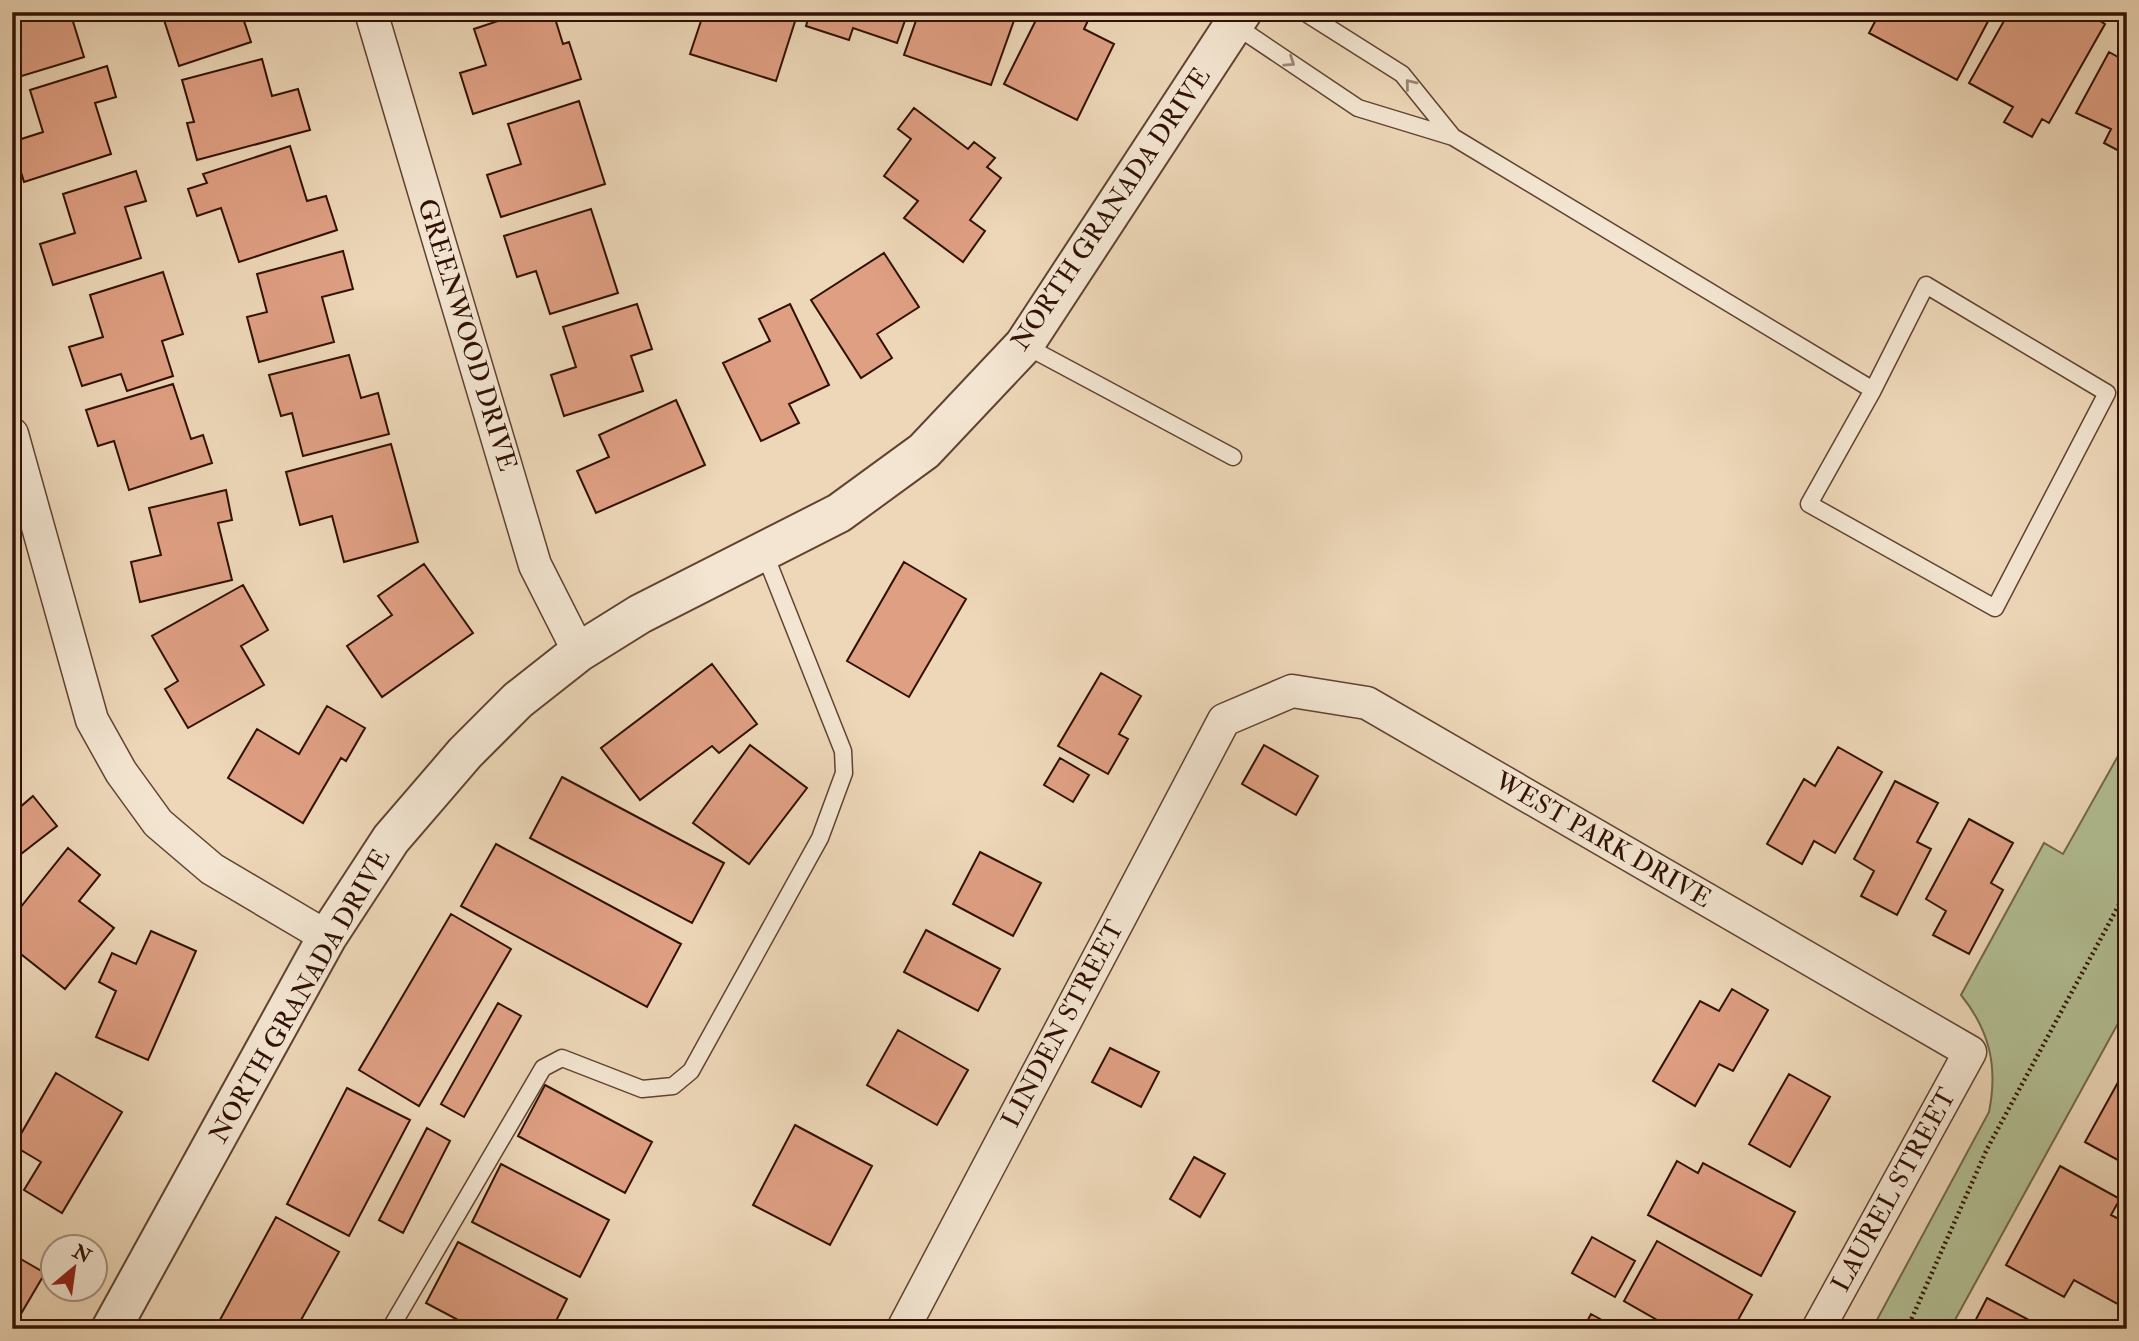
<svg xmlns="http://www.w3.org/2000/svg" width="2139" height="1341" viewBox="0 0 2139 1341" font-family="'IM FELL Double Pica',serif">
<style>
.green{fill:#b2bf94;stroke:#72684c;stroke-width:2}
.building{fill:#df9f83;stroke:#311003;stroke-width:2}
.lines{fill:none;stroke-linecap:round;stroke-linejoin:round}
.service-casing{stroke:#604230;stroke-width:19}
.minor-casing{stroke:#604230;stroke-width:35}
.tertiary-casing{stroke:#604230;stroke-width:42}
.path{stroke:#311003;stroke-width:4.5;stroke-dasharray:2 3.5;stroke-linecap:butt}
.service{stroke:#f3e5d1;stroke-width:16}
.minor{stroke:#f3e5d1;stroke-width:32}
.tertiary{stroke:#f3e5d1;stroke-width:38}
.oneway{stroke:#9c8574}
.labels{text-anchor:middle;dominant-baseline:central;stroke-width:6;stroke-linejoin:round;paint-order:stroke}
.street-label{font-size:26px;fill:#311003;stroke:#f3e5d1}
</style>
<rect width="100%" height="100%" fill="#edd7b8"/>
<filter id="stains"><feTurbulence type="fractalNoise" baseFrequency=".00286" numOctaves="4"/><feColorMatrix values="0 0 0 0 .2 0 0 0 0 .09 0 0 0 0 .02 0 0 0 .5 -.17"/></filter>
<radialGradient id="worn" r=".72"><stop offset=".6" stop-color="#630" stop-opacity="0"/><stop offset="1" stop-color="#630" stop-opacity=".3"/></radialGradient>
<!-- green -->
<path class="green" d="M2127 740V1007L1950 1329H1872L1989 1112C1998 1067 1990 1031 1961 995L2044 843 2063 854Z"/>
<!-- building -->
<path class="building" d="M12 12H70L84 57 12 79Z
M179 12H241L251 42 179 66 164 20 180 15Z
M525 12H553L563 44 569 42 581 79 473 114 460 73 486 65 474 29Z
M704 12H798L776 81 690 54Z
M810 12H908L897 43 853 28 849 40 806 26Z
M919 12H1017L991 85 904 55Z
M1040 12H1092L1084 29 1114 44 1077 120 1004 84Z
M1880 12H1993L1957 80 1869 33Z
M2009 12H2085L2105 24 2049 123 2042 119 2032 137 2004 122 2013 107 1969 83Z
M2109 52 2127 62V138L2119 151 2104 143 2111 129 2076 113Z
M262 59 272 96 298 89 310 130 197 160 187 123 194 122 182 80Z
M107 66 116 97 95 103 111 154 24 182 12 142 43 132 30 90Z
M579 101 605 184 501 217 487 175 521 164 508 124Z
M914 108 968 149 974 142 995 158 987 167 1001 178 970 220 985 231 963 262 904 218 918 201 884 176 911 139 898 129Z
M290 146 307 201 326 196 337 230 239 262 221 208 197 216 188 189 207 183 203 174Z
M136 171 146 201 125 207 141 258 53 285 40 244 75 233 63 194Z
M591 209 618 293 550 314 536 271 517 277 504 236Z
M343 251 353 289 322 297 334 342 259 362 247 317 267 312 257 274Z
M884 253 919 307 877 334 892 358 861 378 811 300Z
M163 272 183 334 162 341 173 376 127 391 121 374 82 386 69 347 103 337 90 295Z
M637 304 652 349 631 356 643 391 564 416 551 375 576 367 563 327Z
M790 304 829 385 789 404 799 423 761 441 723 363 770 341 759 319Z
M349 355 361 398 378 393 389 434 303 456 292 413 281 416 269 375Z
M173 384 191 439 203 435 212 463 129 490 114 441 98 446 86 410Z
M676 400 705 465 596 513 577 471 609 457 599 435Z
M391 444 418 542 344 562 332 516 300 525 286 472Z
M226 490 232 520 218 523 232 580 140 602 131 562 161 555 149 508Z
M904 562 966 599 909 697 847 661Z
M424 564 473 633 382 697 347 646 392 615 378 596Z
M243 585 268 630 241 646 264 685 188 728 165 689 178 681 152 636Z
M712 664 757 724 719 753 712 746 640 800 601 748Z
M1101 673 1141 696 1119 734 1128 739 1108 774 1058 746Z
M327 706 365 728 346 761 341 758 303 823 228 778 257 729 299 754Z
M750 745 807 788 749 864 693 823Z
M1264 745 1318 776 1296 815 1242 784Z
M1838 747 1882 772 1835 853 1814 841 1802 864 1767 844 1804 779 1815 786Z
M1060 758 1089 775 1073 802 1044 785Z
M562 777 724 863 692 923 530 838Z
M1895 781 1938 803 1917 842 1931 849 1897 915 1861 896 1874 871 1854 859Z
M33 796 57 826 12 861V800L19 808Z
M1969 819 2013 843 1991 883 2003 890 1969 954 1933 935 1946 911 1926 899Z
M496 844 681 944 647 1007 461 906Z
M68 848 100 875 79 901 114 928 65 989 12 947V918Z
M980 852 1041 883 1013 936 953 904Z
M451 914 511 949 419 1106 359 1070Z
M926 930 1000 969 978 1011 904 972Z
M151 931 196 951 148 1060 96 1037 116 991 99 982 112 953 136 964Z
M1732 989 1768 1010 1733 1071 1719 1064 1695 1106 1653 1081 1700 1001 1719 1011Z
M498 1003 521 1016 464 1117 441 1104Z
M898 1030 968 1070 937 1125 867 1085Z
M1110 1048 1159 1072 1141 1107 1092 1082Z
M2127 1066V1165L2085 1142Z
M56 1073 122 1112 62 1213 24 1190 41 1162 14 1146Z
M1789 1074 1830 1097 1790 1167 1749 1144Z
M545 1085 652 1142 625 1193 518 1136Z
M347 1088 410 1120 349 1236 287 1204Z
M795 1125 872 1166 830 1245 753 1205Z
M427 1128 450 1141 403 1233 379 1220Z
M1194 1157 1225 1174 1200 1217 1170 1199Z
M1677 1161 1698 1173 1703 1163 1795 1212 1761 1276 1648 1215Z
M501 1164 609 1220 580 1277 472 1222Z
M2060 1166 2120 1199 2111 1215 2127 1223V1300L2123 1307 2074 1280 2064 1297 2006 1265Z
M276 1217 339 1252 296 1329H215Z
M1592 1237 1635 1261 1615 1297 1572 1273Z
M1657 1241 1752 1295 1733 1329H1673L1624 1301Z
M458 1242 567 1299 552 1329H475L426 1303Z
M12 1254 45 1273 12 1329Z
M1987 1298 2046 1329H1971Z
M1591 1314 1618 1329H1583Z"/>
<g class="lines">
<defs>
<path id="service" d="M1304 12 1402 74 1453 137
M1233 24 1358 108 1453 137 1873 390
M1926 285 2107 393 1995 608 1809 504 1873 390Z
M1024 345 1233 457
M390 1329 543 1068 562 1058 642 1089 673 1086 691 1071 820 838 844 773 843 751 764 552"/>
<path id="minor" d="M371 12 535 565 579 652
M12 434 92 720 121 772 158 823 212 869 327 937
M903 1329 1224 720 1292 691 1367 703 1970 1052 1818 1329"/>
<path id="tertiary" d="M111 1329 327 937 391 839 465 753 518 700 579 652 640 614 839 513 924 451 1024 345 1242 12"/>
</defs>
<!-- service casing -->
<use href="#service" class="service-casing"/>
<!-- minor casing -->
<use href="#minor" class="minor-casing"/>
<!-- tertiary casing -->
<use href="#tertiary" class="tertiary-casing"/>
<!-- path -->
<path class="path" d="M1907 1329 1987 1149 2127 890"/>
<!-- service -->
<use href="#service" class="service"/>
<!-- minor -->
<use href="#minor" class="minor"/>
<!-- tertiary -->
<use href="#tertiary" class="tertiary"/>
</g>
<!-- one-way arrows -->
<defs><path id="oneway-chevron" d="M-2-3.5L2.5 0L-2 3.5" fill="none" stroke-width="1.6" stroke-linecap="round" stroke-linejoin="round" transform="scale(1.75)"/></defs>
<g class="oneway">
<use href="#oneway-chevron" transform="translate(1290 62) rotate(34)"/>
<use href="#oneway-chevron" transform="translate(1410 84) rotate(-129)"/>
</g>
<g class="labels">
<!-- street labels -->
<g class="street-label">
<text transform="translate(1111 209) rotate(-56)">NORTH GRANADA DRIVE</text>
<text transform="translate(467 335) rotate(73)">GREENWOOD DRIVE</text>
<text transform="translate(1603 840) rotate(30)">WEST PARK DRIVE</text>
<text transform="translate(300 996) rotate(-60)">NORTH GRANADA DRIVE</text>
<text transform="translate(1063 1024) rotate(-62)">LINDEN STREET</text>
<text transform="translate(1894 1190) rotate(-61)">LAUREL STREET</text>
</g>
</g>
<!-- margin -->
<rect width="2139" height="1341" fill="none" stroke="#edd7b8" stroke-width="42"/>
<rect x="14" y="14" width="2111" height="1313" fill="none" stroke="#311003" stroke-width="3.5"/>
<rect x="21" y="21" width="2097" height="1299" fill="none" stroke="#311003" stroke-width="2"/>
<!-- north arrow -->
<g transform="translate(74 1268) rotate(29)"><circle r="33" fill="#f3e5d1" stroke="#a5907f" stroke-width="2"/>
<path d="M0-5L12 26L0 18L-12 26Z" fill="#8f2418"/>
<text y="-10" font-size="19" font-weight="bold" text-anchor="middle" fill="#311003">N</text>
</g>
<rect width="100%" height="100%" filter="url(#stains)"/>
<rect width="100%" height="100%" fill="url(#worn)"/>
</svg>
